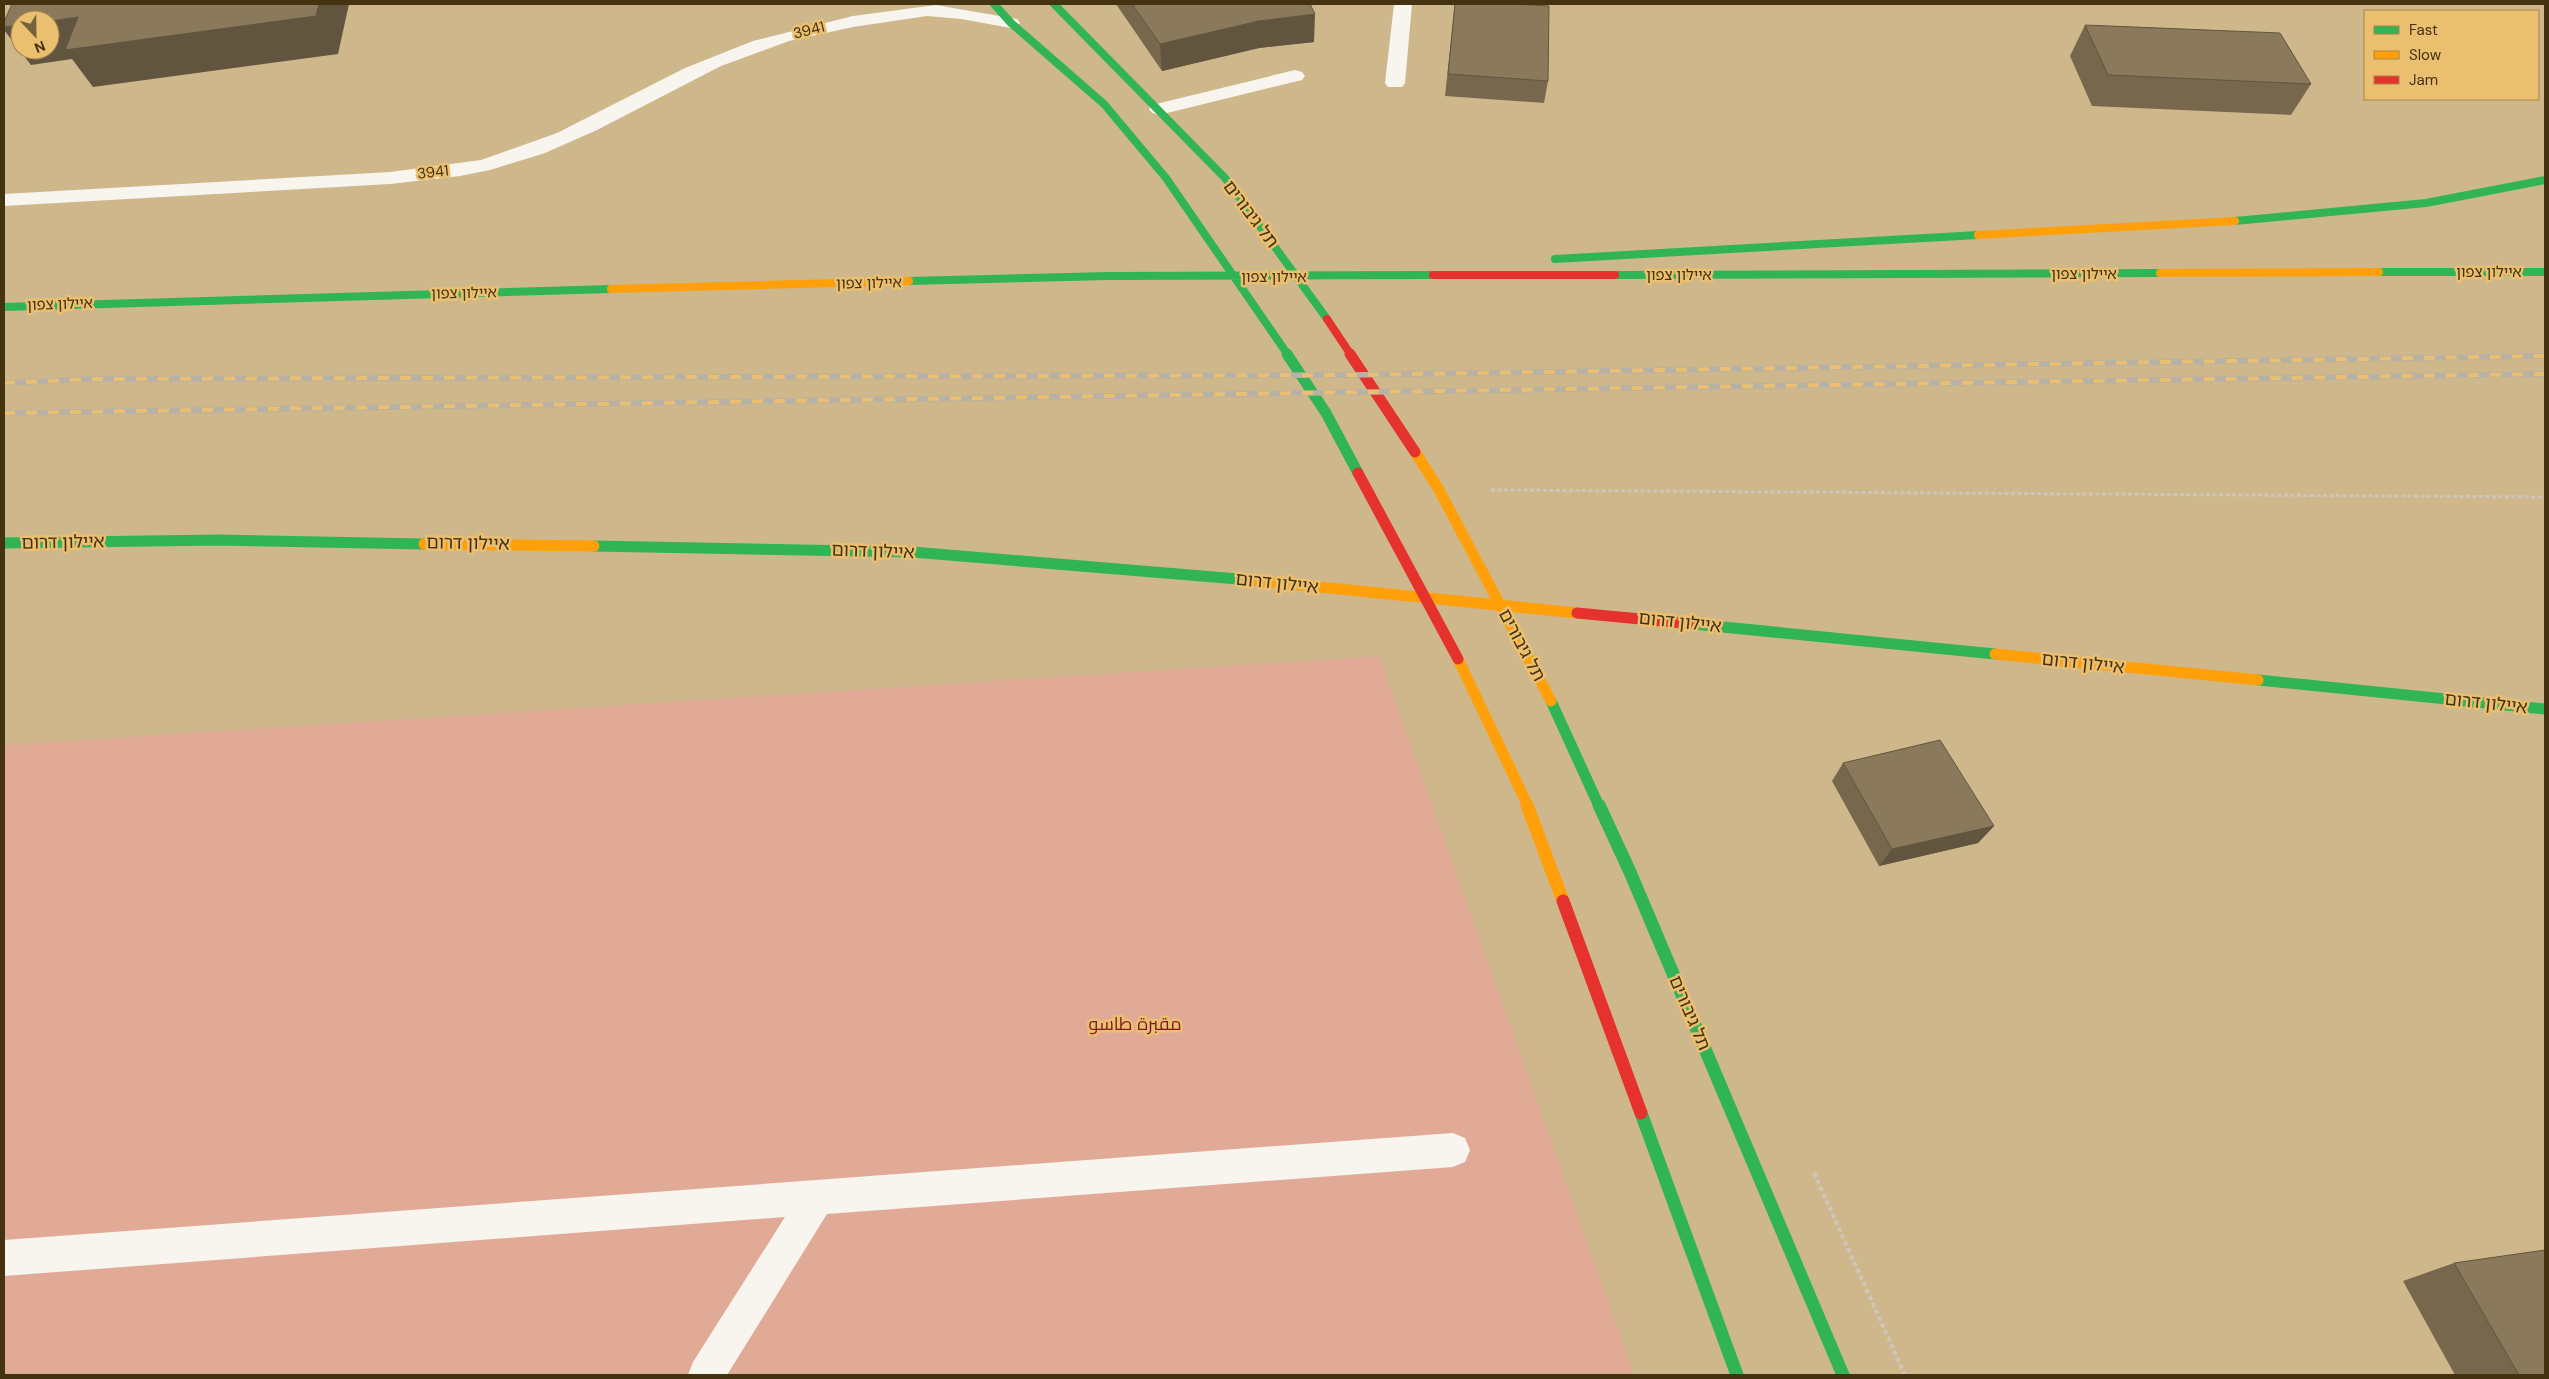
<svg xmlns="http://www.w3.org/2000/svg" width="2549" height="1379" viewBox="0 0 2549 1379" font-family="'DM Sans',Cairo,'Noto Sans Hebrew',sans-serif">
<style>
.green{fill:#e1aa96}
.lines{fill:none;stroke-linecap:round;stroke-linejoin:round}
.path-far1{stroke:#cdc6b9;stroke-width:3;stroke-dasharray:4 2.5;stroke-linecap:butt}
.path{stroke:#cdc6b9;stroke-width:4;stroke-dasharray:4.5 3;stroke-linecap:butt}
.lane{fill:#f8f4ee;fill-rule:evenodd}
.street{fill:#f8f4ee;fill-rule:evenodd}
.fast-far2{stroke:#30b455;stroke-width:8}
.fast-far1{stroke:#30b455;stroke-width:11}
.fast{stroke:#30b455;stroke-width:13}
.slow-far2{stroke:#ff9f0a;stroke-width:8}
.slow-far1{stroke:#ff9f0a;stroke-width:11}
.slow{stroke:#ff9f0a;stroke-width:13}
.jam-far2{stroke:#e5322d;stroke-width:8}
.jam-far1{stroke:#e5322d;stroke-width:11}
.jam{stroke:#e5322d;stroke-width:13}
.rail-casing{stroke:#b7b1a6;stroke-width:5.5}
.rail{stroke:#ebbf70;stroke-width:4;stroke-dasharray:11;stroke-linecap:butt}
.wall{fill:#77684d}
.shaded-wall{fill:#61553f}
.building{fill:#8a795a;stroke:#61553f}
.labels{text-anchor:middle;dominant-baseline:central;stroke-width:5;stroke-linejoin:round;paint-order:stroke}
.far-street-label{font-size:15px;fill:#443210;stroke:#ebbf70}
.street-label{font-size:18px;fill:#443210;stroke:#ebbf70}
.park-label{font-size:18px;fill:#7e1824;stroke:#ebbf70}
</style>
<rect width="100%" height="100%" fill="#cfb78c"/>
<!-- green -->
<path class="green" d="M1379 656 1634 1375H4V745Z"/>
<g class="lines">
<!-- path-far1 -->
<path class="path-far1" d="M1491 490 2545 497"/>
<!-- path -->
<path class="path" d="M1814 1173 1905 1375"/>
<!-- lane -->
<path class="lane" d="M1394 4H1412L1405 83 1402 87H1388L1385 83Z
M1295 70 1302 72 1305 76 1302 80 1159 115 1152 113 1149 109 1152 105Z
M1453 1133 1465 1138 1470 1150 1465 1162 1453 1167 827 1214 727 1375H688L693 1362 785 1217 4 1276V1240Z"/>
<!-- street -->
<path class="street" d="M936 5 1011 18 1017 19 1020 23 1017 27 1011 28 961 19 927 16 853 27 789 41 721 66 597 130 545 153 490 170 460 176 390 184 4 206V194L390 172 481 160 557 133 685 68 753 41 853 16Z"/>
<!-- fast-far2 -->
<path class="fast-far2" d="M994 4 1011 23 1104 104 1166 178 1288 355
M1054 4 1225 178 1327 319
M2235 221 2426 203 2545 180
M1555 259 1978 235
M2379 272H2545
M1615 275 2160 273
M909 281 1108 276 1433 275
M4 307 611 289"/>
<!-- fast-far1 -->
<path class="fast-far1" d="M1287 354 1326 413 1358 473
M4 543 219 540 424 544
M594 546 912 552 1250 580
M1693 624 1995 654
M2258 680 2545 709
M1551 701 1599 806"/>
<!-- fast -->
<path class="fast" d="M1599 805 1630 872 1843 1375
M1641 1113 1737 1375"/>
<!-- slow-far2 -->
<path class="slow-far2" d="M1978 235 2235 221
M2160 273 2379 272
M611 289 909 281"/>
<!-- slow-far1 -->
<path class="slow-far1" d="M1415 452 1438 488 1551 701
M424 544 594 546
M1250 580 1577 613
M1995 654 2258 680
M1458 659 1528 806"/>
<!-- slow -->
<path class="slow" d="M1527 805 1563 901"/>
<!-- jam-far2 -->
<path class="jam-far2" d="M1433 275H1615
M1327 319 1351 355"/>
<!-- jam-far1 -->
<path class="jam-far1" d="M1350 354 1415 452
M1358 473 1458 659
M1577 613 1693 624"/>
<!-- jam -->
<path class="jam" d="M1563 901 1641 1113"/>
<defs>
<path id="rail" d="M4 383 89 379 1349 375 2545 356
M4 413 2545 374"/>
</defs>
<!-- rail casing -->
<use href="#rail" class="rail-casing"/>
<!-- rail -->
<use href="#rail" class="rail"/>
</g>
<!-- wall -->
<path class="wall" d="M1116 4H1310L1314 42 1259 48 1162 71Z
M1455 4 1548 81 1544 103 1445 96Z
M2085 25 2311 84 2291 115 2092 106 2070 56Z
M1843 763 1994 826 1978 843 1879 866 1832 781Z
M2454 1263 2545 1375H2455L2403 1281Z"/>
<!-- shaded-wall -->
<path class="shaded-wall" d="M319 4H349L338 54 93 87 72 59 31 65 4 30V27L20 25V50H50V21L78 17Z
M1315 14 1314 42 1259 48 1162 71 1160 44 1259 21Z
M1994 826 1978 843 1879 866 1892 849Z"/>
<!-- building -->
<path class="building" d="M12 4H319L316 16 65 50 78 17 50 21V20H20V25L4 27V22Z
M1132 4H1310L1315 14 1259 21 1160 44Z
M1455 4H1517L1549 6 1548 81 1448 74Z
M2085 25 2280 33 2311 84 2108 75Z
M1940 740 1994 826 1892 849 1843 763Z
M2545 1250V1375H2519L2454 1263Z"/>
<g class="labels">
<!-- far-street labels -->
<g class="far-street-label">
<text transform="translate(809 30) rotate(-14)">3941</text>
<text transform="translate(433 172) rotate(-6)">3941</text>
<text x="2489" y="272">איילון צפון</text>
<text x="2084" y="274">איילון צפון</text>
<text x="1679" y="275">איילון צפון</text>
<text x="1274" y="277">איילון צפון</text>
<text transform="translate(869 283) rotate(-1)">איילון צפון</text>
<text transform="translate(464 293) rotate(-1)">איילון צפון</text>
<text transform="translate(60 304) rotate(-2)">איילון צפון</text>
</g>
<!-- street labels -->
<g class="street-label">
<text transform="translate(1251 214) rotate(53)">תל גיבורים</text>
<text transform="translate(63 542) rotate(-1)">איילון דרום</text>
<text transform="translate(468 543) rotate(1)">איילון דרום</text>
<text transform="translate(873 551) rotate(2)">איילון דרום</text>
<text transform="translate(1277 583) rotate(6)">איילון דרום</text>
<text transform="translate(1680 622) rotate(6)">איילון דרום</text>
<text transform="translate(1522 645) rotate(62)">תל גיבורים</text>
<text transform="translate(2083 663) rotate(6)">איילון דרום</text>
<text transform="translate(2486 703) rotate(6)">איילון דרום</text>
<text transform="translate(1690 1013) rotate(67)">תל גיבורים</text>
</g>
<!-- park labels -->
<g class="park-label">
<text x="1135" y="1024">مقبرة طاسو</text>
</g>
</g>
<!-- border -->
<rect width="2549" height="1379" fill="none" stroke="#443210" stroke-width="10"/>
<!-- legend -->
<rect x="2364" y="10" width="175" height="90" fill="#ebbf70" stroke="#a8874a"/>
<rect x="2374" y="26" width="25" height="8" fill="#30b455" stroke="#a8874a"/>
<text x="2409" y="35" font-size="15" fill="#443210">Fast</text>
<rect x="2374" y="51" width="25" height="8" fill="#ff9f0a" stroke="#a8874a"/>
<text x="2409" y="60" font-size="15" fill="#443210">Slow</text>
<rect x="2374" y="76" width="25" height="8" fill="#e5322d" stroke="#a8874a"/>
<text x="2409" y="85" font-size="15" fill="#443210">Jam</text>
<!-- north arrow -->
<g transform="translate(35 35) rotate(158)"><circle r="24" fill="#ebbf70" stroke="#a8874a"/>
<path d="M0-4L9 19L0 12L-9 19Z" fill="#75613b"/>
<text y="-8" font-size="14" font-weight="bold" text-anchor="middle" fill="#443210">N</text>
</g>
</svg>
